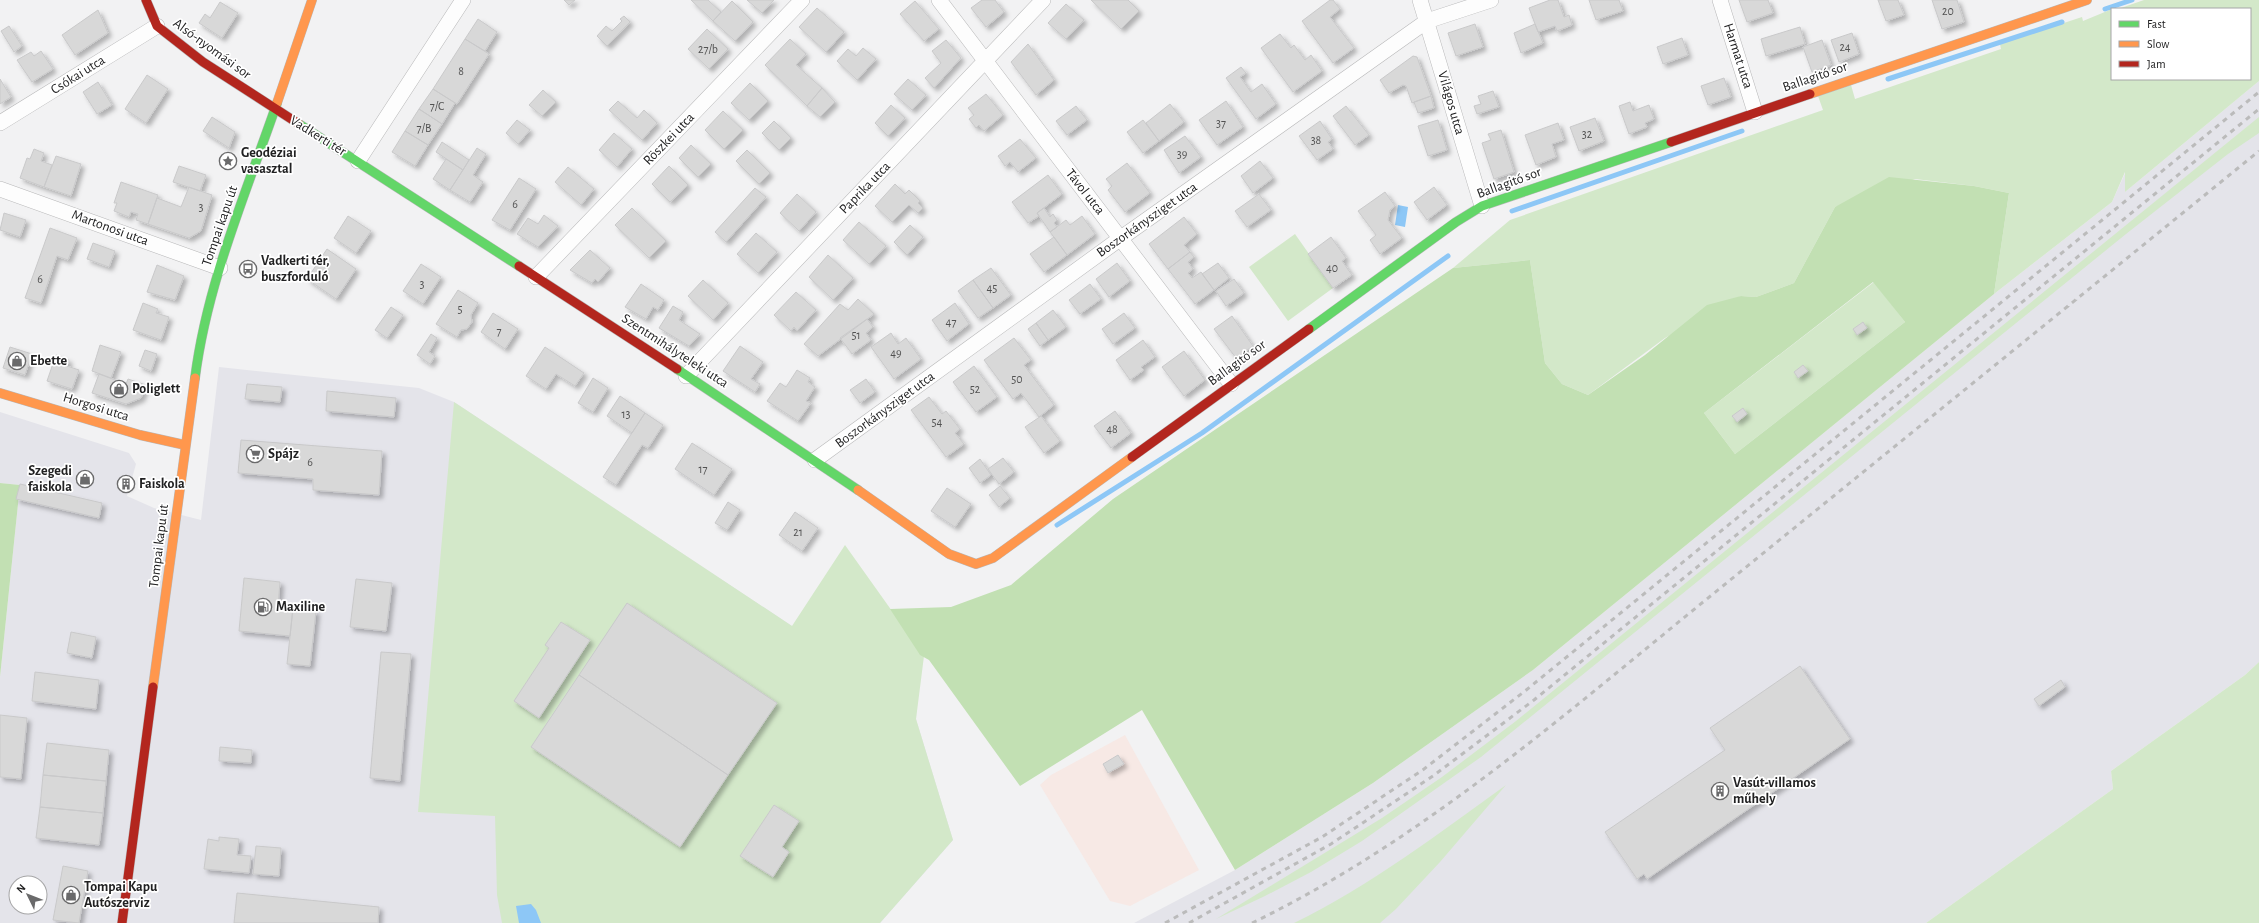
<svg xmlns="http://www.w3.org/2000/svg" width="2259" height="923" viewBox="0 0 2259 923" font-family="'Alegreya Sans',sans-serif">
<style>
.commercial{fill:#f7e9e5}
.built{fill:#e4e4ea;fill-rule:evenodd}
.green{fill:#d3e8c9}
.forest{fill:#c2e0b3;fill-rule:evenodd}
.water{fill:#8dc7f6}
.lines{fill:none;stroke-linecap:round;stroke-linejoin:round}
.stream{stroke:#8dc7f6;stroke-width:5}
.building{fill:#d8d8d8;stroke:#c9c9ca;filter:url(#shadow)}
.street-casing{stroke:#b8b8b9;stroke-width:16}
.fast-casing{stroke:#b8b8b9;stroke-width:10}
.slow-casing{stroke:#b8b8b9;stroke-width:10}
.jam-casing{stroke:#b8b8b9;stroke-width:10}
.street{stroke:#fdfdfd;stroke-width:15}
.fast{stroke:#63d668;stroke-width:9}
.slow{stroke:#ff974d;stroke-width:9}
.jam{stroke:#b3261e;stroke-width:9}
.rail{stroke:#bbb;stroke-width:3;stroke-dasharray:5 5;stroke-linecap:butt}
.labels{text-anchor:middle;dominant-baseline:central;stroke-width:3.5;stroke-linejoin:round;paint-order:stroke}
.number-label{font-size:12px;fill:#525252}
.street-label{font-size:14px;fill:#212122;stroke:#fff}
.poi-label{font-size:14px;font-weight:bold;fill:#212122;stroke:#fff;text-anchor:start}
</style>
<defs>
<filter id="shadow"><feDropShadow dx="3.5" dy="3.5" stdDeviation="2" flood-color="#0004"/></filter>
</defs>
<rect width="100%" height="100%" fill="#f2f2f3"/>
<!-- commercial -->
<path class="commercial" d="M1125 735 1199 870 1130 906 1110 901 1040 785 1051 775Z"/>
<!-- built -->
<path class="built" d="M2259 81V662L2245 675 2111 771 2113 789 1926 923H1134L1235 870 1373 783 1533 670 1994 294 2112 202 2126 171 2125 192Z
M219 367 419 388 454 402 792 626 920 655 916 719 953 840 880 923H0V677L20 485 0 483V412L129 453 136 464 127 496 154 508 201 520ZM244 578 280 582 278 606 293 608 239 631ZM16 883H40V907H16Z"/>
<!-- green -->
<path class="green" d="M2144 0H2259V81L2125 192V172L2112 202 1994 294 2009 193 1974 186 1915 179 1835 207 1794 283 1756 297 1741 296 1665 338 1588 395 1562 384 1545 363 1530 260 1453 268 1510 220 1823 110 1818 96 1851 85 1855 99 2001 49 2000 44 2082 17 2083 21 2112 9V79H2250V9H2118Z
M2259 117V133L2228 154 2126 234 1481 757 1362 841 1311 872 1265 896 1216 919 1382 818 1442 777 1516 721Z
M1295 234 1333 288 1288 321 1249 267Z
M1874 282 1905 322 1735 454 1704 413Z
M454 402 792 626 845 545 924 656 916 719 953 840 880 923H502L497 895 495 816 418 812Z
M2259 662V923H1926L2113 789 2111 771 2245 675Z
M1506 785 1440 862 1396 909 1380 923H1294C1370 886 1438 834 1506 785Z"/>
<!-- forest -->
<path class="forest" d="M1889 177 1974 186 2009 193 1994 294 1533 670 1373 783 1235 870 1142 710 1020 786 929 660 920 655 890 609 951 607 1011 585 1113 499 1453 268 1530 260 1545 363 1562 384 1588 395 1645 355 1707 305 1741 296 1756 297 1794 283 1835 207ZM1873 282 1905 322 1735 454 1704 413Z
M0 483 20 485 0 677Z"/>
<!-- water -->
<path class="water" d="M1398 205 1408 207 1405 227 1395 225Z
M531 904 536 910 541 923H519L516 906Z"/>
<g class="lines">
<!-- stream -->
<path class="stream" d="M2105 9 2132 0
M1888 79 2062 22
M1512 211 1742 131
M1057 525 1202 433 1448 256"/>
</g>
<!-- building -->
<path class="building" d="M564 0H575L569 5Z
M691 0H708L721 12 713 21Z
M747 0H774L762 13Z
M982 0H995L1004 12 986 27 971 8Z
M1091 0H1128L1139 11 1121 29Z
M1330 0H1333L1340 9 1330 17 1354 48 1333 63 1302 21Z
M1550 0H1558L1564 17 1569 15 1572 25 1557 31 1555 26 1538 32 1529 8Z
M1589 0H1619L1623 11 1596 20Z
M1739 0H1768L1773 13 1747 22Z
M1878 0H1898L1904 15 1886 21Z
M1932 0H1957L1964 22 1942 29Z
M732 1 753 22 735 41 713 21Z
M915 1 939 29 924 41 900 14Z
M220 2 238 13 222 38 199 23 205 14 210 18Z
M1066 4 1084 20 1066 39 1048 23Z
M817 8 844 32 826 52 799 27Z
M98 10 108 33 75 55 62 35Z
M624 16 630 22 607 46 597 36 606 26 612 31 622 21 620 19Z
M478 19 497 32 485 51 465 39Z
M1475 24 1483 47 1456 56 1448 33Z
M1535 24 1543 43 1521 53 1514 33Z
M9 26 22 46 14 52 1 31Z
M1800 27 1805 44 1766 56 1761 39Z
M707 29 728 49 709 69 688 49Z
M1852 33 1859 54 1839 62 1831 40Z
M1280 34 1291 48 1294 45 1305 60 1311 55 1322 71 1293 92 1261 48Z
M1682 38 1688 55 1663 64 1657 47Z
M465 39 489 54 457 104 433 89Z
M790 39 806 54 796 65 822 88 807 106 765 65Z
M946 40 961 58 934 88 925 78 941 63 932 51Z
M1822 40 1831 65 1812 72 1803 47Z
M1028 44 1054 80 1036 95 1011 62Z
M863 48 876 59 857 80 837 61 848 49 856 56Z
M41 51 53 69 32 82 17 60 31 52 34 56Z
M1413 56 1417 57 1431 96 1412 103 1406 86 1403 85 1389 93 1380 80Z
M1241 67 1246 73 1240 77 1251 92 1262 84 1276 104 1256 119 1226 78Z
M147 75 168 89 146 123 125 109Z
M1724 78 1731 97 1708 105 1701 86Z
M0 79 11 97 0 104Z
M908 79 926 95 912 110 894 94Z
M98 82 112 105 97 114 83 92Z
M750 83 768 101 749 120 731 103Z
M822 88 835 102 820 117 807 106Z
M433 89 455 103 442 124 419 109Z
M543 90 556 102 542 116 529 105Z
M1493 91 1499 107 1477 114 1474 106 1481 104 1478 96Z
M986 94 1003 115 984 131 979 125 976 128 969 119 974 115 968 108Z
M1431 96 1434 108 1418 113 1414 102Z
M618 101 637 118 644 110 657 123 642 140 609 110Z
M1226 101 1243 127 1217 145 1199 120Z
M1630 102 1633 111 1649 105 1654 119 1645 123 1647 127 1629 134 1619 106Z
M1170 104 1184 122 1159 141 1146 123Z
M891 105 905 118 888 136 875 123Z
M1076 106 1087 120 1067 135 1056 121Z
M1346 106 1369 135 1355 145 1333 116Z
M419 109 442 124 428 145 405 131Z
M723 111 743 130 724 149 705 130Z
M212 117 235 132 229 148 203 131Z
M1595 118 1604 141 1579 151 1570 127Z
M517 120 530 130 518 144 506 133Z
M1143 120 1159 141 1143 153 1127 132Z
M1438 120 1447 150 1428 156 1418 126Z
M774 121 791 138 779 150 762 133Z
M1320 121 1332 139 1328 142 1333 149 1317 160 1299 136Z
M1558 123 1564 140 1552 144 1556 157 1536 165 1525 135Z
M1501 130 1514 172 1494 179 1482 143 1491 140 1488 134Z
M405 131 428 145 415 166 392 152Z
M614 133 632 149 617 167 599 150Z
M1185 136 1201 157 1179 173 1164 150Z
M1020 139 1036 158 1018 172 1010 162 1005 166 998 156Z
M442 142 469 160 463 170 436 152Z
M691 145 711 164 698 177 679 158Z
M477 148 486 154 473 175 483 182 470 202 450 190Z
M34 149 44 153 41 161 52 165 44 187 20 178 27 158 30 159Z
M747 150 770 173 759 184 736 161Z
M56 156 81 164 71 196 44 187Z
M446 159 463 170 450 190 433 179Z
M1260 161 1273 178 1253 193 1241 176Z
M1127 163 1150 193 1125 212 1108 190 1112 186 1106 179Z
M179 166 206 175 200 191 173 182Z
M669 166 688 185 670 202 652 184Z
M568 167 594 189 581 205 555 182Z
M1048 175 1062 194 1037 213 1039 216 1028 223 1012 202Z
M519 178 536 189 510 230 492 220Z
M121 182 158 195 148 224 136 220 138 214 131 212 129 217 114 211 117 203H114Z
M895 184 905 194 909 190 920 201 918 203 923 208 918 213 909 205 892 222 875 206Z
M189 187 212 195 201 231 189 238 148 224 157 198 181 207Z
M1434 187 1447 205 1427 220 1414 202Z
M755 188 766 197 726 242 715 232Z
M1385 192 1395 206 1390 210 1388 220 1402 238 1380 254 1370 240 1376 235 1358 211Z
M797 194 816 212 799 231 780 213Z
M1259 194 1271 210 1247 227 1235 211Z
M632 208 666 241 649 258 615 225Z
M1044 208 1050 217 1053 214 1057 220 1054 223 1057 227 1050 232 1037 213Z
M4 213 26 220 20 237 0 230Z
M544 215 558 226 538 247 517 234 528 218 538 224Z
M348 216 371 231 356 253 334 238Z
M1082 216 1095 234 1067 255 1050 232 1066 220 1070 225Z
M1184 217 1197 234 1184 245 1190 252 1168 269 1149 244Z
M859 222 886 246 869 264 843 240Z
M910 225 923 237 907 255 894 242Z
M50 228 77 238 68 260 57 256 41 303 25 298Z
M756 233 777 252 758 273 737 254Z
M1054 237 1067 255 1044 272 1030 254Z
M1331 237 1346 258 1342 261 1352 275 1333 288 1308 254Z
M93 243 115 251 109 267 87 259Z
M327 249 356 269 336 299 307 279Z
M590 250 610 268 598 282 595 279 592 283 570 270Z
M1190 252 1194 257 1188 262 1193 269 1188 273 1192 278 1201 272 1214 290 1195 304 1168 269Z
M828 255 853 278 833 300 809 277Z
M1117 263 1130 281 1109 297 1096 279Z
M1218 263 1229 278 1214 290 1202 274Z
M421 264 441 277 423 304 403 291Z
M157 265 184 276 175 300 147 292Z
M991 268 1011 295 993 308 973 280Z
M1234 279 1244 293 1226 306 1216 291Z
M703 280 728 303 713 320 688 296Z
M973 280 993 308 978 318 958 291Z
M641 284 664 300 658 310 653 307 646 319 625 307Z
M1090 284 1101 299 1080 314 1069 300Z
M458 290 478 303 471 315 472 322 467 329 461 330 457 337 436 324Z
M796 292 816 310 797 331 794 327 791 331 774 315Z
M858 299 874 314 818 356 804 344 840 304 848 310Z
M143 303 158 309 156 313 169 317 161 340 133 330Z
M955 303 969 324 947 341 932 320Z
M673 306 683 312 679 320 700 334 689 346 659 328Z
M391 307 403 315 387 338 375 330Z
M1053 310 1066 327 1048 340 1036 323Z
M493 313 518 329 505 349 481 332Z
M1124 313 1135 328 1113 344 1102 329Z
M1232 316 1253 346 1236 358 1214 329Z
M867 319 873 327 866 333 871 340 852 354 840 338Z
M1863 322 1867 328 1857 335 1853 329Z
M1036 323 1048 340 1040 346 1028 329Z
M891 333 898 344 906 338 921 359 894 379 871 347Z
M431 334 437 338 429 352 435 356 430 364 417 355Z
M1014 338 1031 360 1024 365 1054 405 1039 417 1021 393 1013 399 984 360Z
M1143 340 1155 357 1141 367 1144 370 1130 380 1116 360Z
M100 345 121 352 111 378 92 371Z
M740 346 763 362 751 379 760 384 755 392 723 371Z
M10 347 32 354 25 375 3 368Z
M545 347 584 373 575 386 556 374 546 389 526 376Z
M145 350 157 354 151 371 139 366Z
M1184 351 1205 380 1184 396 1162 367Z
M56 355 69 360 67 366 79 370 72 389 47 381Z
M1803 365 1808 371 1798 378 1794 372Z
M974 366 997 397 976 412 953 382Z
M797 370 810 378 808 382 815 387 806 401 811 403 798 421 767 401 780 383 786 387Z
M99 374 126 384 128 379 146 385 141 398 126 404 92 393Z
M593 378 608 388 593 412 578 403Z
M866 379 875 392 860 403 850 390Z
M247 384 282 387 280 402 245 399Z
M327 391 396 398 394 417 326 411Z
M620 396 645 413 632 433 607 416Z
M929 397 942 414 946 411 960 429 955 433 964 444 946 457 911 410Z
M1743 408 1747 414 1737 422 1732 416Z
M1115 411 1131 433 1111 448 1094 426Z
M645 413 663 425 648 448 642 445 616 485 603 477Z
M1041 416 1060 441 1044 453 1025 427Z
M241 440 382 451 379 495 313 490V479L238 473Z
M692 443 732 469 714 495 675 469Z
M1003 458 1014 472 999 484 988 469Z
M980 459 991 475 980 483 969 468Z
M125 480 129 482 127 487 123 486Z
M20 484 102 503 99 518 16 499Z
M1000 486 1010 498 999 507 989 495Z
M947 488 971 504 955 527 931 511Z
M728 502 740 510 727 530 715 523Z
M795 512 818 528 802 551 779 535Z
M244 578 280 582 278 606 293 608 290 636 239 631Z
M356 579 392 583 386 631 350 627Z
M627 603 777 703 728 775 579 675Z
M293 608 316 611 310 666 287 664Z
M561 622 590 640 539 718 514 701 549 648 545 645Z
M71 632 96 637 92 658 67 653Z
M381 652 411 654 400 781 370 778Z
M1800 666 1850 739 1647 879 1644 874 1637 879 1605 832 1725 750 1710 728Z
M35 672 99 680 96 709 32 701Z
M579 675 728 775 680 847 531 747Z
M2061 680 2065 687 2039 706 2034 699Z
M0 715 27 718 21 779 0 777Z
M47 743 109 750 106 781 43 775Z
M220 747 252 750 251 763 219 761Z
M1118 755 1124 764 1108 773 1103 764Z
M43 775 106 781 103 813 40 807Z
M774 805 799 821 782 847 789 852 773 877 740 856Z
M40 807 103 813 99 845 36 838Z
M219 837 239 839 237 855 251 856 249 873 204 869 208 839 219 841Z
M256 846 281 848 279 876 253 874Z
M63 866 88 871 79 923 53 920Z
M237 893 379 907 378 923H234Z"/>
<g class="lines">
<defs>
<path id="street" d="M939 0 1231 384
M1420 0 1482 206
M1720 0 1755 112
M0 123 157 26
M358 161 463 0
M0 189 220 268
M536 277 802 0
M686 376 1043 0
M815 460 1121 238 1427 21 1491 0"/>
<path id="fast" d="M299 124 519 266
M1309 329 1456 222 1482 206 1671 142
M677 369 858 490
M195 378C207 283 246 193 277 103"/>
<path id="slow" d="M1810 94 2087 0
M277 103 312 0
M0 393 140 435 185 445
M858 490 949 554 976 564 993 558 1132 457
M153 687 195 378"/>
<path id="jam" d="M146 0 157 26 203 62 299 124
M1671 142 1810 94
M519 266 677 369
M1132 457 1309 329
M122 923 153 687"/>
</defs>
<!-- street casing -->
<use href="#street" class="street-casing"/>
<!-- fast casing -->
<use href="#fast" class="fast-casing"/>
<!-- slow casing -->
<use href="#slow" class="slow-casing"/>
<!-- jam casing -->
<use href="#jam" class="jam-casing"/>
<!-- street -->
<use href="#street" class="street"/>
<!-- fast -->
<use href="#fast" class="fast"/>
<!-- slow -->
<use href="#slow" class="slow"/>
<!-- jam -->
<use href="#jam" class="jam"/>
<!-- rail -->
<path class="rail" d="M1165 923 1322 837 1424 769 1525 691 2259 92
M1189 923 1331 844 1433 776 1534 700 2259 109
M1252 923C1423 840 1566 713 1713 594 1895 446 2077 299 2259 151"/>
</g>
<!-- icons -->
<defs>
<symbol id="sight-ring" viewBox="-11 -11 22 22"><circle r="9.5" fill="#fff" stroke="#6a6a6b" stroke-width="1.5"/><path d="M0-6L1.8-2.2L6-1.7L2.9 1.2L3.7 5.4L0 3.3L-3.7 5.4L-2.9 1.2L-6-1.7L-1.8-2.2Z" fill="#6a6a6b"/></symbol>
<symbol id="bus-ring" viewBox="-11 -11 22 22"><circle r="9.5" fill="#fff" stroke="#6a6a6b" stroke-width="1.5"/><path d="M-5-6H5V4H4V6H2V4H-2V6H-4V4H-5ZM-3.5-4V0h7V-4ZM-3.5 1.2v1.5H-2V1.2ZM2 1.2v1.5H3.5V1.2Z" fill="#6a6a6b"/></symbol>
<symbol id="shop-ring" viewBox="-11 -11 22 22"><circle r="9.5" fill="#fff" stroke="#6a6a6b" stroke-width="1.5"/><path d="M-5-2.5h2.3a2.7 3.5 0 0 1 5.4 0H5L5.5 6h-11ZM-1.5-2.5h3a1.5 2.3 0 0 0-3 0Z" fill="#6a6a6b"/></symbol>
<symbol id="supermarket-ring" viewBox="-11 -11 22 22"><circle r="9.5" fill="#fff" stroke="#6a6a6b" stroke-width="1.5"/><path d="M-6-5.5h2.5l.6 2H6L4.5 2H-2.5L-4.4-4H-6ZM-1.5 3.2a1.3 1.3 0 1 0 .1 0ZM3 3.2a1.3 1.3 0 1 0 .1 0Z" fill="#6a6a6b"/></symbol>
<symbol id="building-ring" viewBox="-11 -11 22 22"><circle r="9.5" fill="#fff" stroke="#6a6a6b" stroke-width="1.5"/><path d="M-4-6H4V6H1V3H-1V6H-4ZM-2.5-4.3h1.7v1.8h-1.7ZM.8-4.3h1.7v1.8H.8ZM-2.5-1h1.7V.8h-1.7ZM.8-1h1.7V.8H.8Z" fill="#6a6a6b"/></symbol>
<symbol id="fuel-ring" viewBox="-11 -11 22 22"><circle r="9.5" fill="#fff" stroke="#6a6a6b" stroke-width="1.5"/><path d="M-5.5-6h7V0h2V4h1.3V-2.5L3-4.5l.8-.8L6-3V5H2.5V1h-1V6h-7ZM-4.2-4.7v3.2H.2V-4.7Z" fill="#6a6a6b"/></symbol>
</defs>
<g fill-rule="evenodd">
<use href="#sight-ring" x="218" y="151" width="20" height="20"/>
<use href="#bus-ring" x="238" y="259" width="20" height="20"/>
<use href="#shop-ring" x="7" y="351" width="20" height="20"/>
<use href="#shop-ring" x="109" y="379" width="20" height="20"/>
<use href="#supermarket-ring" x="245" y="444" width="20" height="20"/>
<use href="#shop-ring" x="75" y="469" width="20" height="20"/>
<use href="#building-ring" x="116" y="474" width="20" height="20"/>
<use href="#fuel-ring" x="253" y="597" width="20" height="20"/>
<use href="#building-ring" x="1710" y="781" width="20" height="20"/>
<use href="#shop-ring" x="61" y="885" width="20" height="20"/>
</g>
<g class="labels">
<!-- number labels -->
<g class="number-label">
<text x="1948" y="11">20</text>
<text x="1845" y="47">24</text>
<text x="708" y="49">27/b</text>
<text x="461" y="71">8</text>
<text x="437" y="106">7/C</text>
<text x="1221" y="123">37</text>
<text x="424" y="128">7/B</text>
<text x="1587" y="134">32</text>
<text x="1316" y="140">38</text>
<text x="1182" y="154">39</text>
<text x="515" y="204">6</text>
<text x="201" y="207">3</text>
<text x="1332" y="268">40</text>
<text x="40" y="279">6</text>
<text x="422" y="284">3</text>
<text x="992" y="288">45</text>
<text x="460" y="309">5</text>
<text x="951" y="322">47</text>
<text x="499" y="331">7</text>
<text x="856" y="335">51</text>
<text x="896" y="353">49</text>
<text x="1017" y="379">50</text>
<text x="975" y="389">52</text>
<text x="626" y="414">13</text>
<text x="937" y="422">54</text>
<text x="1112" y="429">48</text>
<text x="310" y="462">6</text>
<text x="703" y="469">17</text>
<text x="798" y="532">21</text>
</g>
<!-- street labels -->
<g class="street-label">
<text transform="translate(212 49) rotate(36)">Alsó-nyomási sor</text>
<text transform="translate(1738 56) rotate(72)">Harmat utca</text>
<text transform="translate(78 75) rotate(-32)">Csókai utca</text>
<text transform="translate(1815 77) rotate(-19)">Ballagitó sor</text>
<text transform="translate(1451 103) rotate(74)">Világos utca</text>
<text transform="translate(318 136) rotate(32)">Vadkerti tér</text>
<text transform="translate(669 139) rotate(-46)">Röszkei utca</text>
<text transform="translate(1509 183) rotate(-20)">Ballagitó sor</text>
<text transform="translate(865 188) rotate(-46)">Paprika utca</text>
<text transform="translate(1085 192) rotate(52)">Távol utca</text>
<text transform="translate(1147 220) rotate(-35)">Boszorkánysziget utca</text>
<text transform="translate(220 226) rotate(-71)">Tompai kapu út</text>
<text transform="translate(110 228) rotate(20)">Martonosi utca</text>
<text transform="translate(675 351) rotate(33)">Szentmihályteleki utca</text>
<text transform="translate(1237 363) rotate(-36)">Ballagitó sor</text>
<text transform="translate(96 407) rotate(17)">Horgosi utca</text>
<text transform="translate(885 410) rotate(-36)">Boszorkánysziget utca</text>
<text transform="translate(159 546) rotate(-83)">Tompai kapu út</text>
</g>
<!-- poi labels -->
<g class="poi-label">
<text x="241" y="153">Geodéziai<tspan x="241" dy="16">vasasztal</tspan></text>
<text x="261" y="261">Vadkerti tér,<tspan x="261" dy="16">buszforduló</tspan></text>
<text x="30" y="361">Ebette</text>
<text x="132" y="389">Poliglett</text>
<text x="268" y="454">Spájz</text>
<text x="72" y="471" text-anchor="end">Szegedi<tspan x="72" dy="16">faiskola</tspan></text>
<text x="139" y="484">Faiskola</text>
<text x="276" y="607">Maxiline</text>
<text x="1733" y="783">Vasút-villamos<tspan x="1733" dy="16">műhely</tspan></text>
<text x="84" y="887">Tompai Kapu<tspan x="84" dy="16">Autószerviz</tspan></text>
</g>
</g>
<!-- legend -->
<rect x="2111" y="8" width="140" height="72" fill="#ffffff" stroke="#a6a6a7"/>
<rect x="2119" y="21" width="20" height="6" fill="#63d668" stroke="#a6a6a7"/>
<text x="2147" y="28" font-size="12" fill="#212122">Fast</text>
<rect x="2119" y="41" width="20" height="6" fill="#ff974d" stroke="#a6a6a7"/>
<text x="2147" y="48" font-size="12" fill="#212122">Slow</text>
<rect x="2119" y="61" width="20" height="6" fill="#b3261e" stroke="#a6a6a7"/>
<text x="2147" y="68" font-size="12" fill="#212122">Jam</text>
<!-- north arrow -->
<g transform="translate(28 895) rotate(313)"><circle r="19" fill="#ffffff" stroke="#a6a6a7"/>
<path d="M0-3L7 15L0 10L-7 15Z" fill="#6a6a6b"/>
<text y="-6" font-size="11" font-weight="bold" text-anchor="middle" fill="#212122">N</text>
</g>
</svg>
